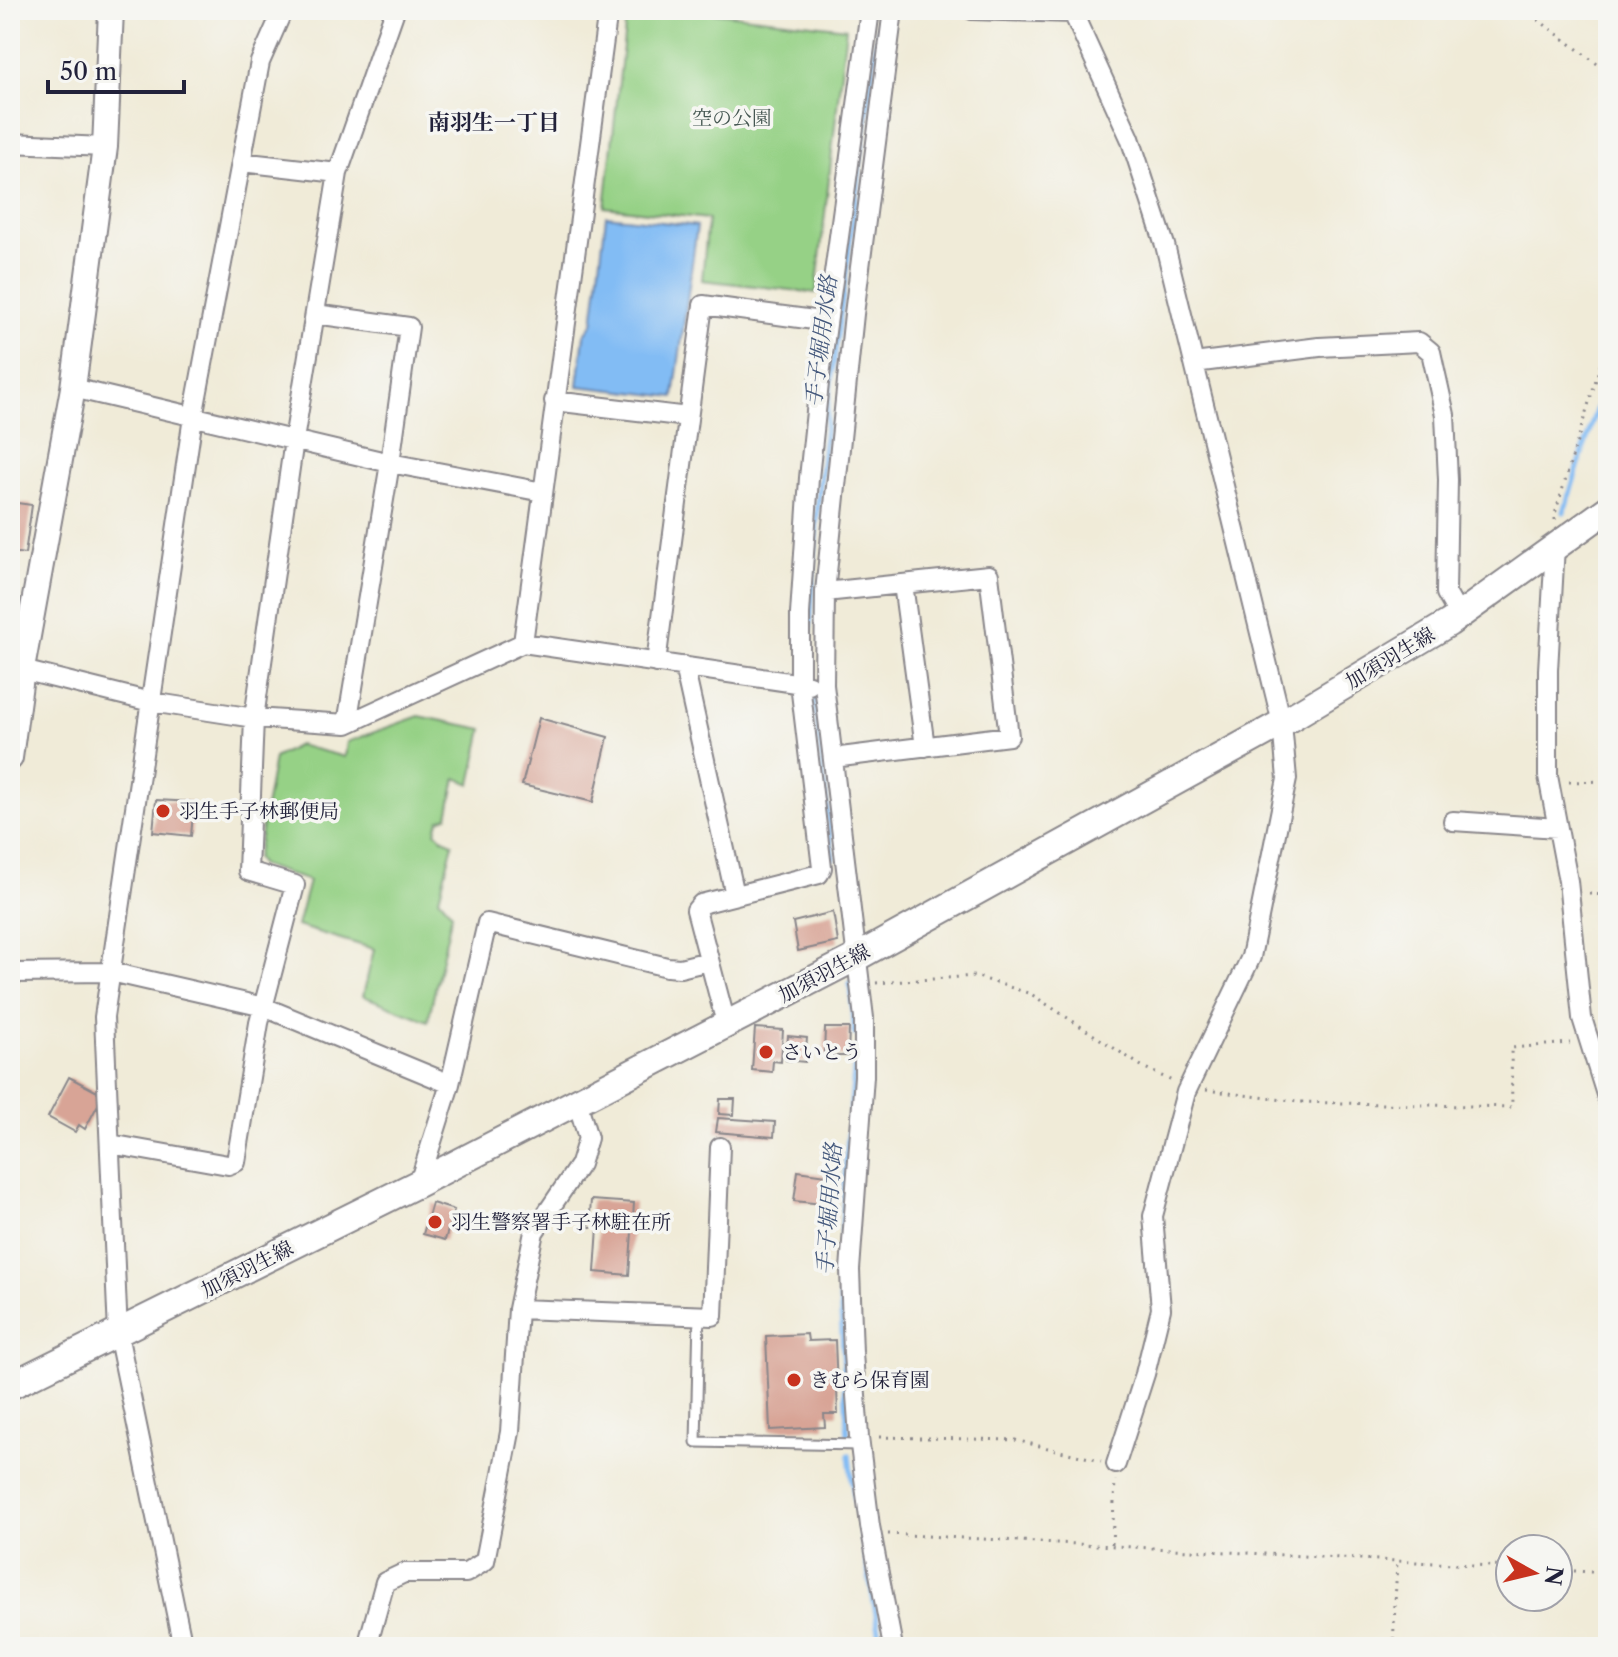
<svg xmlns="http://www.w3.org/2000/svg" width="1618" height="1657" viewBox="0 0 1618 1657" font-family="'Libre Caslon Text','Noto Serif JP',serif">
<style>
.green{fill:#96d186;stroke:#5c7a60;stroke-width:2}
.water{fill:#82bcf4;stroke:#526f98;stroke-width:2}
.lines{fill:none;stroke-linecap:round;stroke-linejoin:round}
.stream{stroke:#82bcf4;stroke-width:5}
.building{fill:#d8a496}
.service-casing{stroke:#89868a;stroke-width:13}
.minor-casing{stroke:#89868a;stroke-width:22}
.tertiary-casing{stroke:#89868a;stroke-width:28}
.secondary-casing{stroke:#89868a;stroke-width:30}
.path{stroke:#89868a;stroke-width:3;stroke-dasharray:2 6;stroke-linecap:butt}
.service{stroke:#fff;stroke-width:9}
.minor{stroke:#fff;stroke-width:18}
.tertiary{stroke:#fff;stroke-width:24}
.secondary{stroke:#fff;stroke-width:26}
.poi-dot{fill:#c8321e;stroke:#f6f6f2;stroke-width:3}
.labels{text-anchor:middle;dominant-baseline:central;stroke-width:7;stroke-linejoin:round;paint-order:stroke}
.park-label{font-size:20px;fill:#455752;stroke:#f6f6f2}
.street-label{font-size:20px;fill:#22223b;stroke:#f6f6f2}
.poi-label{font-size:20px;fill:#22223b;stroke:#f6f6f2;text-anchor:start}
.neighbourhood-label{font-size:22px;font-weight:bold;fill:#22223b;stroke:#f6f6f2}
.water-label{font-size:22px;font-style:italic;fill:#44587c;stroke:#f6f6f2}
</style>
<rect width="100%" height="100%" fill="#f6f6f2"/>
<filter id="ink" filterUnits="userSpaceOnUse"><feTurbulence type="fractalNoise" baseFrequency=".0125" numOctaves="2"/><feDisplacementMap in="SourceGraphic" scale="16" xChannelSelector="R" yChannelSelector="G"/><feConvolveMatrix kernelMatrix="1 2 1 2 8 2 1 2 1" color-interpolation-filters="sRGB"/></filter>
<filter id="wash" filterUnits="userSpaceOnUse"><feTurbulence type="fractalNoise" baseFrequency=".006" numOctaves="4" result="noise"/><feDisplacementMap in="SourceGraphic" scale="32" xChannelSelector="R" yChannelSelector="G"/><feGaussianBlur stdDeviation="1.8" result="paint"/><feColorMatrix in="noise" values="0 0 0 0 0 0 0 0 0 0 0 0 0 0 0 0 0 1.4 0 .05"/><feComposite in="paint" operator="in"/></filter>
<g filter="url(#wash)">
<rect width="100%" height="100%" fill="#f0ebd8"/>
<!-- green -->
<path class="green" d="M627 10H690L846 28 816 293 702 280 708 219 605 207Z
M419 716 483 729 471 784 456 778 448 816 439 820 436 832 443 839 453 843 439 898 452 913 428 1021 363 996 374 949 297 926 309 881 261 865 256 859 274 758 298 745 345 757 347 742Z"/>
<!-- water -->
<path class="water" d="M606 216 697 226 674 397 578 386 584 335 593 323Z"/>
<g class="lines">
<!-- stream -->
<path class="stream" d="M1564 512 1608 372
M811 673 809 643 818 502 828 406 880 16
M814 698 833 858
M850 983 855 1034
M848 1438 839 1279 846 1160 855 1060
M849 1455 853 1489 882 1647"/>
</g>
<g id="blocks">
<!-- building -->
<path class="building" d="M10 502 32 505 25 554 10 552Z
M539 718 608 737 593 802 522 785Z
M156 800 194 802 191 836 153 832Z
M833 912 838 942 798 951 793 922Z
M755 1028 783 1030 781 1062 773 1061 772 1072 752 1070Z
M825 1028H849L848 1056H824Z
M788 1036 807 1038 805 1062 786 1060Z
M69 1077 103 1095 85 1129 79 1125 75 1132 48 1117Z
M720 1099H735L734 1115 719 1114Z
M718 1118 775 1122 774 1137 716 1132Z
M798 1171 827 1175 823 1204 794 1201Z
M591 1200 634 1203 629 1275 595 1272 598 1227H589Z
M432 1203 454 1210 445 1240 423 1234Z
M807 1334 808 1341 835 1340 838 1414H824L825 1427 770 1430 766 1336Z"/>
</g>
</g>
<g filter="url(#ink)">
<use href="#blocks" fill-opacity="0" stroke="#89868a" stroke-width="2"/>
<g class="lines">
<defs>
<path id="service" d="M699 1316 696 1442 860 1445"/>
<path id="minor" d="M972 10 1073 13 1130 138 1165 245 1282 723 1287 779 1251 957 1186 1092 1153 1216 1161 1309 1145 1374 1116 1464
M10 11V10
M10 143 105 147
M241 162 338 173
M315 314 409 327 390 463 347 724
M1194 363 1319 347 1419 342 1431 352 1445 415 1448 480 1446 593 1459 616
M73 388 390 463 543 492
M554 401 688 417
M1555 546 1548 670V776L1568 881 1582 1018 1608 1101
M903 584 925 747
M825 592 989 575 1009 736 833 758
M523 643 608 10
M656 663 703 305 814 320
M684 666 735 895
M10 667 151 702 254 718 347 724 523 643 809 685
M1453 821 1558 828
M10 973 111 972 264 1007 450 1084 419 1183
M730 1022 723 1012 696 910 701 904 819 874 822 868 800 684V614L809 478 819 383 870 10
M450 1084 487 923 667 967 680 968 709 961
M110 1144 228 1165 236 1162 259 1023 295 885 248 871 254 718 294 440 338 173 395 10
M518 1309 713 1316 720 1147
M183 1647 118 1334 104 1017 193 417 260 62 283 10
M367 1647 385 1582 404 1573H466L485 1561 510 1432 518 1309 534 1232 580 1164 588 1138 577 1101
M893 1647 870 1526 859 1437 853 1353 850 1270 864 1076V1018L824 685 825 592 854 314 893 10"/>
<path id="tertiary" d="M10 758 22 669 73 388 105 147 111 10"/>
<path id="secondary" d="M10 1386 419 1183 857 957 1282 723 1449 623 1608 509"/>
</defs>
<!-- service casing -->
<use href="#service" class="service-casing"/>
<!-- minor casing -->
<use href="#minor" class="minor-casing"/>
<!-- tertiary casing -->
<use href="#tertiary" class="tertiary-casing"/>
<!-- secondary casing -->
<use href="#secondary" class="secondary-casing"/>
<!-- path -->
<path class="path" d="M1525 10 1608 72
M1555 520V514L1608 340
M1569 782 1608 781
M1589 894 1608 895
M876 983 975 976 1031 994 1143 1067 1172 1081
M1206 1090 1298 1102 1512 1107 1511 1048 1570 1043
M879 1437 1015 1440 1101 1461
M888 1534 1510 1567
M1112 1544 1115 1480
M1558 1570 1608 1573
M1393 1647 1397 1561"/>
<!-- service -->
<use href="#service" class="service"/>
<!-- minor -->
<use href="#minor" class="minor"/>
<!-- tertiary -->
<use href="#tertiary" class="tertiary"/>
<!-- secondary -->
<use href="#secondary" class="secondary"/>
</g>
</g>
<!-- markers -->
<g class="poi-dot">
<circle cx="163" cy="811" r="8"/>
<circle cx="766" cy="1052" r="8"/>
<circle cx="435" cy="1222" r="8"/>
<circle cx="794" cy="1380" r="8"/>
</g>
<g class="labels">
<!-- park labels -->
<g class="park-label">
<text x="732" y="118">空の公園</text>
</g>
<!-- street labels -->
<g class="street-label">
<text transform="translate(1390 658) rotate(-31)">加須羽生線</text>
<text transform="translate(824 973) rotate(-28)">加須羽生線</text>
<text transform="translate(247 1269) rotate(-27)">加須羽生線</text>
</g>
<!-- poi labels -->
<g class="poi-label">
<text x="179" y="811">羽生手子林郵便局</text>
<text x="782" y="1052">さいとう</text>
<text x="451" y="1222">羽生警察署手子林駐在所</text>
<text x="810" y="1380">きむら保育園</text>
</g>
<!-- neighbourhood labels -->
<g class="neighbourhood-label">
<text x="494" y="122">南羽生一丁目</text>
</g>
<!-- water labels -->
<g class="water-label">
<text transform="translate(821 341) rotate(-83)">手子堀用水路</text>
<text transform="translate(829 1209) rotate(-86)">手子堀用水路</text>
</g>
</g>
<!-- margin -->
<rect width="1618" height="1657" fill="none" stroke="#f6f6f2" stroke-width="40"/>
<!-- north arrow -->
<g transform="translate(1534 1573) rotate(98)"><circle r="38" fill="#f6f6f2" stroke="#a1a1a9" stroke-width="2"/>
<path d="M0-6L14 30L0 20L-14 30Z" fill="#c8321e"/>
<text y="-12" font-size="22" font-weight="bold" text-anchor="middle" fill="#22223b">N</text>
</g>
<!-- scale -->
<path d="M48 80v12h136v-12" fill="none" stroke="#22223b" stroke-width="4"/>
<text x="60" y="80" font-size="24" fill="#22223b" stroke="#f6f6f2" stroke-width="6" paint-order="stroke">50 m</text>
</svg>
